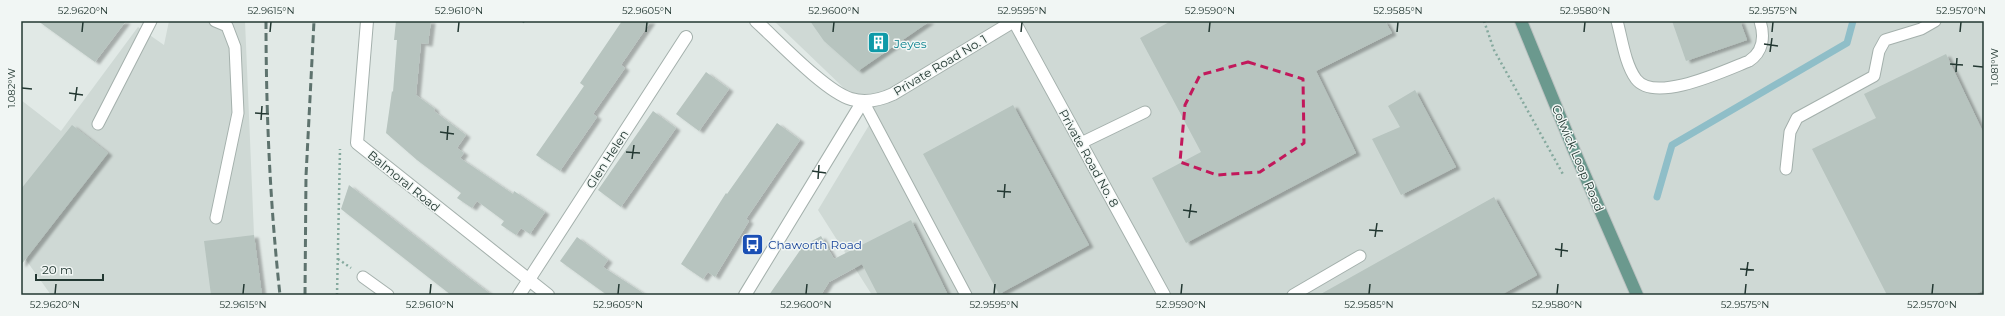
<svg xmlns="http://www.w3.org/2000/svg" width="2005" height="316" viewBox="0 0 2005 316" font-family="Montserrat,sans-serif">
<style>
.built{fill:#cfd9d5}
.lines{fill:none;stroke-linecap:round;stroke-linejoin:round}
.stream{stroke:#8fbec8;stroke-width:7}
.building{fill:#b7c4bf;filter:url(#shadow)}
.service-casing{stroke:#a4b0ac;stroke-width:13}
.minor-casing{stroke:#a4b0ac;stroke-width:14}
.tertiary-casing{stroke:#a4b0ac;stroke-width:14}
.primary-casing{stroke:#bdc3c2;stroke-width:14}
.path{stroke:#85a99e;stroke-width:2.5;stroke-dasharray:2 3;stroke-linecap:butt}
.service{stroke:#fff;stroke-width:11}
.minor{stroke:#fff;stroke-width:12}
.tertiary{stroke:#fff;stroke-width:12}
.primary{stroke:#6b998e;stroke-width:12}
.rail{stroke:#5e736e;stroke-width:3;stroke-dasharray:8 4;stroke-linecap:butt}
.marked{fill:none;stroke:#c2185b;stroke-width:3;stroke-dasharray:8 5;stroke-linejoin:round}
.ticks{fill:none;stroke:#233832;stroke-width:1.5}
.labels{text-anchor:middle;dominant-baseline:central;stroke-width:3;stroke-linejoin:round;paint-order:stroke}
.culture-label{font-size:12px;fill:#0d838f;stroke:#f1f6f4;text-anchor:start}
.street-label{font-size:12px;fill:#233832;stroke:#f1f6f4}
.transit-label{font-size:12px;fill:#164399;stroke:#f1f6f4;text-anchor:start}
.neatline{fill:none;stroke:#233832;stroke-width:1.5}
.ticks-label{font-size:10px;text-anchor:middle;fill:#233832}
</style>
<defs>
<filter id="shadow"><feDropShadow dx="4.5" dy="2.5" stdDeviation="1" flood-color="#0004"/></filter>
</defs>
<rect width="100%" height="100%" fill="#e1e9e6"/>
<!-- built -->
<path class="built" d="M169 21H245L254 235 262 295H51L21 253V100L61 131 138 27 164 45Z
M774 21H1984V295H872L818 210 874 117Z"/>
<g class="lines">
<!-- stream -->
<path class="stream" d="M1657 197 1672 145 1847 43 1853 21"/>
</g>
<!-- building -->
<path class="building" d="M38 21H126L95 62Z
M396 21H431L428 44 421 43 416 95 435 109 434 111 466 135 457 148 464 153 460 158 513 194 514 191 545 212 530 234 521 228 516 235 501 225 504 221 477 201 472 208 457 198 461 193 417 160 386 133 392 91 393 92 397 40H394Z
M622 21H651L621 65 625 68 593 114 597 117 560 171 536 155 584 86 580 83Z
M810 21H930L858 71 824 41Z
M1171 21H1385L1392 33 1316 71 1356 153 1186 243 1152 178 1201 152 1140 38Z
M1672 21H1740L1747 40 1686 61Z
M1946 54 1984 134V290L1974 295H1887L1812 149 1876 118 1864 94Z
M706 72 729 89 699 131 676 114Z
M1415 90 1456 167 1401 195 1372 139 1400 127 1388 106Z
M1013 105 1089 245 999 294 923 154Z
M653 111 676 128 621 207 598 190Z
M777 123 800 140 746 219 749 221 715 277 708 272 703 279 681 264 726 193 727 194Z
M72 125 108 153 21 265V189Z
M349 185 468 277 492 295H451L341 209Z
M1494 197 1537 275 1501 295H1319Z
M911 220 948 295H878L862 264 829 282 821 295H769L803 246 821 236 834 259Z
M254 235 262 295H211L204 241Z
M577 237 608 260 603 267 646 295H607L560 261Z"/>
<g class="lines">
<defs>
<path id="service" d="M215 21 227 26 235 47 238 113 216 218
M1617 21C1622 39 1625 64 1636 79 1655 104 1726 70 1749 61 1763 52 1765 37 1760 21
M863 101 966 295
M98 124 151 21
M1081 143 1145 112
M1786 169 1790 132 1797 118 1874 76 1879 51 1885 40 1921 29 1935 21
M363 277 388 295
M1293 295 1360 256"/>
<path id="minor" d="M367 21 357 143 548 295
M1014 21 1164 295
M519 295 686 37"/>
<path id="tertiary" d="M756 21C777 40 826 92 851 99 864 103 880 100 893 94L1014 21
M745 295 863 101"/>
<path id="primary" d="M1521 21 1573 148 1637 295"/>
</defs>
<!-- service casing -->
<use href="#service" class="service-casing"/>
<!-- minor casing -->
<use href="#minor" class="minor-casing"/>
<!-- tertiary casing -->
<use href="#tertiary" class="tertiary-casing"/>
<!-- primary casing -->
<use href="#primary" class="primary-casing"/>
<!-- path -->
<path class="path" d="M523 21 526 24
M1484 21 1494 50 1564 176
M338 259 351 268
M337 295 340 149"/>
<!-- service -->
<use href="#service" class="service"/>
<!-- minor -->
<use href="#minor" class="minor"/>
<!-- tertiary -->
<use href="#tertiary" class="tertiary"/>
<!-- primary -->
<use href="#primary" class="primary"/>
<!-- rail -->
<path class="rail" d="M266 21C266 113 270 204 280 295
M305 295 306 176 314 21"/>
</g>
<!-- marked area -->
<path class="marked" d="M1248 62 1303 79 1304 143 1260 172 1217 175 1180 162 1185 105 1200 75Z"/>
<!-- ticks -->
<path class="ticks" d="M82 32 83 22M270 32 271 22M458 32 459 22M646 32 647 22M833 32 834 22M1021 32 1022 22M1209 32 1210 22M1397 32 1398 22M1584 32 1585 22M1772 32 1773 22M1960 32 1961 22M1764 44 1778 46M1770 52 1772 38M1950 64 1963 65M1973 66 1983 67M1956 72 1957 58M22 88 32 89M69 93 83 95M75 101 77 87M255 113 269 114M261 120 262 106M440 132 454 134M447 140 448 126M626 152 640 153M632 159 634 145M812 171 826 173M818 179 819 165M997 191 1011 192M1004 198 1005 184M1183 210 1197 212M1189 218 1191 204M1369 230 1383 231M1375 237 1377 223M1555 249 1568 251M1561 257 1562 243M1740 269 1754 270M1746 276 1748 262M55 294 56 284M243 294 244 284M430 294 431 284M618 294 619 284M806 294 807 284M994 294 995 284M1181 294 1182 284M1369 294 1370 284M1557 294 1558 284M1745 294 1746 284M1932 294 1933 284"/>
<!-- icons -->
<defs>
<symbol id="building-square" viewBox="-11 -11 22 22"><rect x="-9" y="-9" width="18" height="18" rx="4" fill="#0f9aa8" stroke="#f1f6f4"/><path d="M-4-6H4V6H1V3H-1V6H-4ZM-2.5-4.3h1.7v1.8h-1.7ZM.8-4.3h1.7v1.8H.8ZM-2.5-1h1.7V.8h-1.7ZM.8-1h1.7V.8H.8Z" fill="#fff"/></symbol>
<symbol id="bus-square" viewBox="-11 -11 22 22"><rect x="-9" y="-9" width="18" height="18" rx="4" fill="#1a4fb4" stroke="#f1f6f4"/><path d="M-5-6H5V4H4V6H2V4H-2V6H-4V4H-5ZM-3.5-4V0h7V-4ZM-3.5 1.2v1.5H-2V1.2ZM2 1.2v1.5H3.5V1.2Z" fill="#fff"/></symbol>
</defs>
<g fill-rule="evenodd">
<use href="#building-square" x="866" y="30" width="25" height="25"/>
<use href="#bus-square" x="740" y="232" width="25" height="25"/>
</g>
<g class="labels">
<!-- culture labels -->
<g class="culture-label">
<text x="894" y="43">Jeyes</text>
</g>
<!-- street labels -->
<g class="street-label">
<text transform="translate(940 65) rotate(-31)">Private Road No. 1</text>
<text transform="translate(1089 158) rotate(61)">Private Road No. 8</text>
<text transform="translate(1578 158) rotate(67)">Colwick Loop Road</text>
<text transform="translate(607 159) rotate(-57)">Glen Helen</text>
<text transform="translate(404 181) rotate(39)">Balmoral Road</text>
</g>
<!-- transit labels -->
<g class="transit-label">
<text x="768" y="244">Chaworth Road</text>
</g>
</g>
<!-- border -->
<rect width="2005" height="316" fill="none" stroke="#f1f6f4" stroke-width="44"/>
<!-- scale -->
<path d="M36 274v6h67v-6" fill="none" stroke="#233832" stroke-width="2"/>
<text x="42" y="274" font-size="12" fill="#233832" stroke="#f1f6f4" stroke-width="3" paint-order="stroke">20 m</text>
<rect x="22" y="22" width="1961" height="272" class="neatline"/>
<g class="ticks-label">
<text x="83" y="14">52.9620°N</text>
<text x="271" y="14">52.9615°N</text>
<text x="459" y="14">52.9610°N</text>
<text x="647" y="14">52.9605°N</text>
<text x="834" y="14">52.9600°N</text>
<text x="1022" y="14">52.9595°N</text>
<text x="1210" y="14">52.9590°N</text>
<text x="1398" y="14">52.9585°N</text>
<text x="1585" y="14">52.9580°N</text>
<text x="1773" y="14">52.9575°N</text>
<text x="1961" y="14">52.9570°N</text>
<text transform="translate(1994 67) rotate(-90)" y="4">1.081°W</text>
<text transform="translate(11 88) rotate(-90)" y="4">1.082°W</text>
<text x="55" y="308">52.9620°N</text>
<text x="243" y="308">52.9615°N</text>
<text x="430" y="308">52.9610°N</text>
<text x="618" y="308">52.9605°N</text>
<text x="806" y="308">52.9600°N</text>
<text x="994" y="308">52.9595°N</text>
<text x="1181" y="308">52.9590°N</text>
<text x="1369" y="308">52.9585°N</text>
<text x="1557" y="308">52.9580°N</text>
<text x="1745" y="308">52.9575°N</text>
<text x="1932" y="308">52.9570°N</text>
</g>
</svg>
